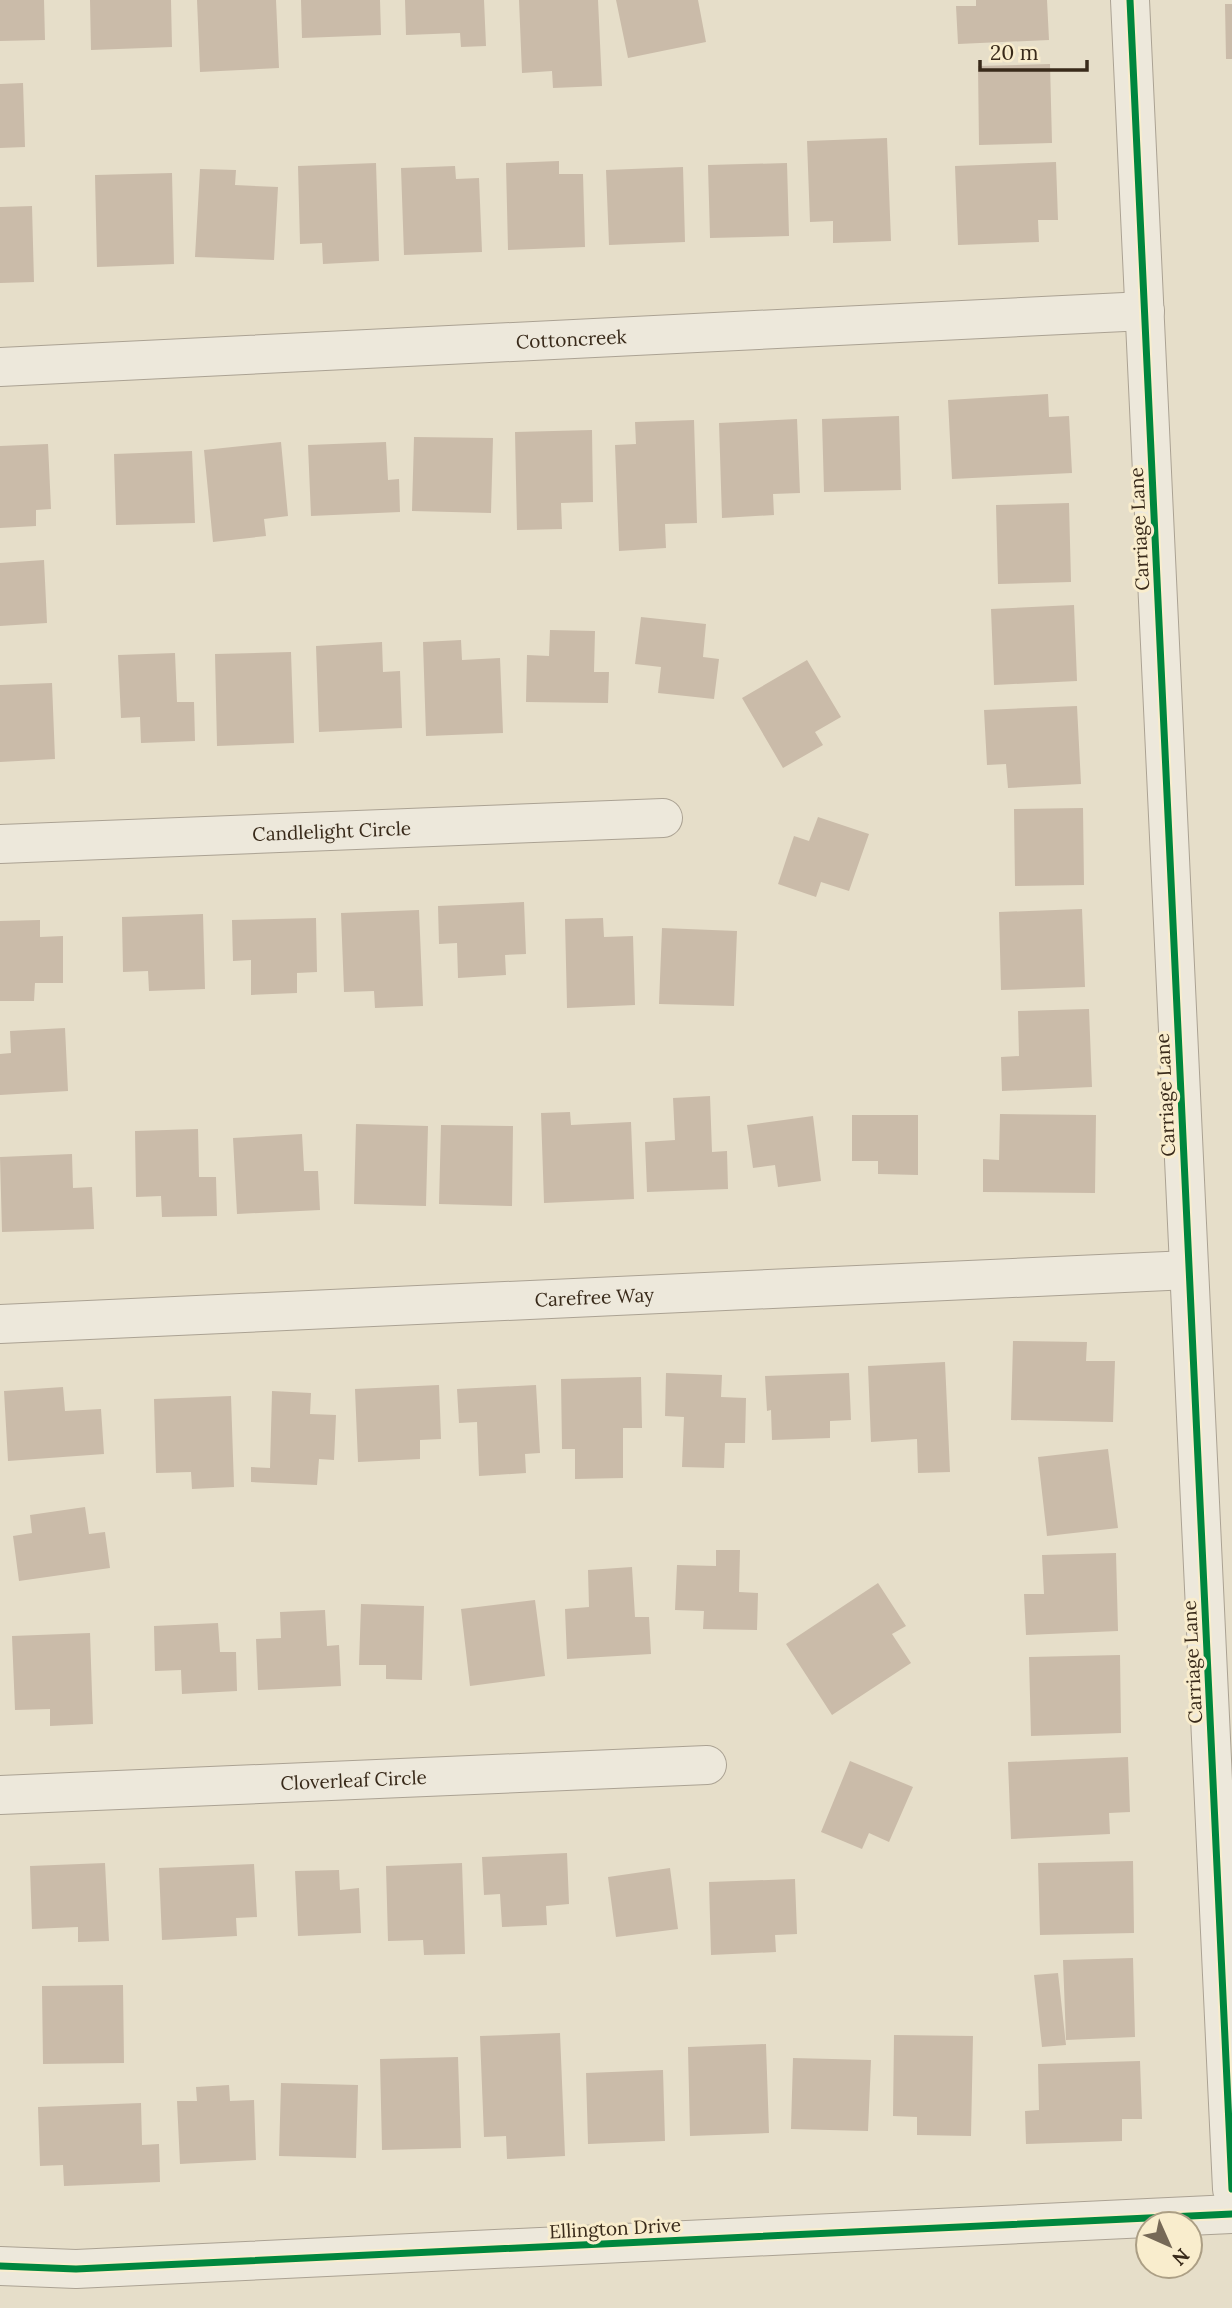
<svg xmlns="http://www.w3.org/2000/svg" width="1232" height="2308" viewBox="0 0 1232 2308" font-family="Lora,serif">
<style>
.building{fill:#cabba9}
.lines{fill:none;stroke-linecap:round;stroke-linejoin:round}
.minor-casing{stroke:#aba293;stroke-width:40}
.minor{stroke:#ede8db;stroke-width:38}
.cycleway-casing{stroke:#f9edcd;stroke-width:11}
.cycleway{stroke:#00873e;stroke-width:7}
.labels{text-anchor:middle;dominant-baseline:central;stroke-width:6;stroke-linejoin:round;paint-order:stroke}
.street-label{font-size:19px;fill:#392a1a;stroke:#f9edcd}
</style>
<rect width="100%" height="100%" fill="#e6dec9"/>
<!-- building -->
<path class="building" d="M0 0H44L45 40 0 41Z
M90 0H171L172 47 91 50Z
M197 0H276L279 68 200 72Z
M301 0H380L381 35 302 38Z
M405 0H484L486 46 461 47 460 33 406 35Z
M519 0H598L602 86 553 88 552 71 522 73Z
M616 0H698L706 42 628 58Z
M976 0H1047L1049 40 958 44 956 6H976Z
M1225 4H1232V59H1226Z
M1050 64 1052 143 979 145 978 66Z
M23 83 25 147 0 148V84Z
M887 138 891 241 833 243V221L810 222 807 141Z
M559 161V174H583L585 247 508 250 506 163Z
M1056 162 1058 220H1038L1039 242 958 245 955 166Z
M376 163 379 261 323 264 322 243 300 244 298 166Z
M787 163 789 236 710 238 708 165Z
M455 166 456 179 479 178 482 252 404 255 401 168Z
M683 167 685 242 609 245 606 170Z
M200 169 236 170 235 185 278 187 274 260 195 257Z
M172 173 174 264 97 267 95 175Z
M32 206 34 282 0 283V207Z
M1048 394 1049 417 1069 416 1072 473 952 479 948 400Z
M899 416 901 490 824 492 822 419Z
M797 419 800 493 773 494 774 515 722 518 719 423Z
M694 420 697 523 665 524 666 548 619 551 615 445 636 444 635 422Z
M592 430 593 502 561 503 562 529 517 530 515 432Z
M414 437 493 438 491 513 412 511Z
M281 442 288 516 264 519 266 536 213 542 204 450Z
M386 442 388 480 399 479 400 512 311 516 308 445Z
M48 444 51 509 36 510V526L0 528V446Z
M192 451 195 523 116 525 114 454Z
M1069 503 1071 582 998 584 996 505Z
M44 560 47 623 0 626V563Z
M1074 605 1077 681 994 685 991 609Z
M641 617 706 624 703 657 719 659 714 699 658 693 661 667 635 664Z
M550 630 595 631 594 672H609L608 703 526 702 527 655 549 656Z
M461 640 462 660 500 658 503 733 426 736 423 642Z
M382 642 383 672 400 671 402 728 319 732 316 646Z
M291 652 294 743 217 746 215 654Z
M175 653 177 702H194L195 741 141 743 140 717 121 718 118 655Z
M807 660 841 717 815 732 823 745 783 768 742 698Z
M52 683 55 759 0 762V685Z
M1077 706 1081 784 1008 788 1006 764 987 765 984 710Z
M1083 808 1084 885 1015 886 1014 809Z
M818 817 869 834 849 891 821 882 816 897 778 884 794 836 809 841Z
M524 902 526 954 505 955 506 975 458 978 457 943 439 944 438 906Z
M1082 909 1085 987 1001 990 999 912Z
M419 910 423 1006 375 1008 374 991 344 992 341 913Z
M203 914 205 989 149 991 148 971 123 972 122 917Z
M316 918 317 972 297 973V993L251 995V960L233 961 232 920Z
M603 918 604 937 633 936 635 1005 567 1008 565 919Z
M40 920V937L63 936V983H35L34 1001H0V921Z
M662 928 737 931 734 1006 659 1004Z
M1089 1009 1092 1087 1002 1091 1001 1057 1019 1056 1018 1011Z
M65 1028 68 1091 0 1095V1054L11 1053 10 1031Z
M710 1096 712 1152 727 1151 728 1189 647 1192 645 1142 675 1140 673 1098Z
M570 1112 571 1125 631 1122 634 1199 544 1203 541 1113Z
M1000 1114 1096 1115 1095 1193 983 1192V1159L999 1160Z
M852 1115H918V1175L878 1174V1161H852Z
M813 1116 821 1181 778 1187 775 1165 753 1168 747 1125Z
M356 1124 428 1126 426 1206 354 1204Z
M441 1125 513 1126 512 1206 439 1204Z
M198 1129 199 1177H216L217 1216 162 1217 161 1196 136 1197 135 1131Z
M302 1134 304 1171H318L320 1210 237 1214 233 1138Z
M72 1154 73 1188 92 1187 94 1229 2 1232 0 1157Z
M1013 1341 1087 1342 1086 1361H1115L1113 1422 1011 1420Z
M945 1362 950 1472 918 1473 917 1439 871 1442 868 1366Z
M666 1373 722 1375 721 1397 746 1398 745 1443H725L724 1468 682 1467 684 1417 665 1416Z
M849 1373 851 1420 830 1421V1438L772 1440 771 1410 767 1411 765 1376Z
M641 1377 642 1428H623V1478L575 1479V1449H562L561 1379Z
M439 1385 441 1439 420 1440V1459L358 1462 355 1389Z
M536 1385 540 1453 525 1454 526 1473 479 1476 477 1422 459 1423 457 1389Z
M63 1387 65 1411 101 1409 104 1454 8 1461 4 1391Z
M272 1391 311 1393 310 1414 336 1415 334 1460 319 1459 317 1485 251 1482V1467L270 1468Z
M231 1396 234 1487 192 1489 191 1472 156 1473 154 1399Z
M1108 1449 1118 1528 1047 1536 1038 1457Z
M85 1507 89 1534 105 1532 110 1568 19 1581 13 1536 32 1533 30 1515Z
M716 1550H740L739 1592 758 1593 757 1630 703 1629 704 1611 675 1610 677 1565 716 1566Z
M1116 1553 1118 1631 1026 1635 1024 1594H1044L1042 1555Z
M632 1567 635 1617H649L651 1654 567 1659 565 1609 589 1607 588 1570Z
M878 1583 906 1626 892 1634 911 1663 832 1715 786 1644Z
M535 1600 545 1676 470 1686 461 1609Z
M361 1604 424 1606 422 1680 386 1679V1665H359Z
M325 1610 327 1646 339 1645 341 1686 258 1690 256 1639 281 1638 280 1612Z
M218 1623 220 1652H236L237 1691 182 1694 181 1670 155 1671 154 1626Z
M90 1633 93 1724 50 1726V1709L15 1710 12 1636Z
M1120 1655 1121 1733 1031 1736 1029 1657Z
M1128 1757 1130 1812 1109 1813 1110 1834 1011 1839 1008 1762Z
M850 1761 913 1787 889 1842 869 1833 862 1849 821 1832Z
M567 1853 569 1904 546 1906 547 1925 502 1927 500 1894 484 1895 482 1857Z
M1133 1861 1134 1933 1040 1935 1038 1863Z
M105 1863 109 1941 78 1942V1927L32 1929 30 1866Z
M462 1863 465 1954 424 1955 423 1940 388 1941 386 1866Z
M254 1864 257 1917 236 1918 237 1936 162 1940 159 1868Z
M670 1868 678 1929 616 1937 608 1877Z
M339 1870 340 1890 359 1888 361 1933 298 1936 295 1871Z
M795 1879 797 1934 775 1935 776 1952 711 1955 709 1882Z
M1133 1958 1135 2037 1066 2040 1063 1960Z
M1058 1973 1066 2045 1042 2047 1034 1975Z
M123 1985 124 2063 43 2064 42 1986Z
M560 2033 565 2156 507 2159 506 2136 484 2137 480 2036Z
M894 2035 973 2036 971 2136 917 2135V2117L893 2116Z
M766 2044 769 2133 690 2136 688 2047Z
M458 2057 461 2148 382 2150 380 2059Z
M793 2058 871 2060 868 2131 791 2129Z
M1140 2061 1142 2119H1122V2141L1026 2144 1025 2111 1039 2110 1038 2064Z
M663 2070 665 2141 588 2144 586 2073Z
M281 2083 358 2085 356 2158 279 2156Z
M229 2085 230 2101 254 2100 256 2160 180 2164 177 2101H197L196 2087Z
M141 2103 142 2145 159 2144 160 2182 64 2186 63 2165 40 2166 38 2107Z"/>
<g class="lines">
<defs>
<g id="minor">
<path d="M1130 0 1232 2189"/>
<path id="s1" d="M0 367 1145 311"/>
<path id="s2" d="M0 844 663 818"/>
<path id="s3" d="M0 1324 1189 1270"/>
<path id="s4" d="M0 1795 707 1765"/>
<path d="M0 2266 76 2269 1232 2214"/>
</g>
</defs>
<!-- minor casing -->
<use href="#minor" class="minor-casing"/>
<!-- minor -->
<use href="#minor" class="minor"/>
<defs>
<path id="cycleway" d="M1130 0 1232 2189
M0 2266 76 2269 1232 2214"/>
</defs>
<!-- cycleway casing -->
<use href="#cycleway" class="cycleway-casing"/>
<!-- cycleway -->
<use href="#cycleway" class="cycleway"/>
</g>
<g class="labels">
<!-- street labels -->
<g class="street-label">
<text stroke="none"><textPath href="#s1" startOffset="572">Cottoncreek</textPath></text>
<text transform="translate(1139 529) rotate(-93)">Carriage Lane</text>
<text stroke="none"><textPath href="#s2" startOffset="332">Candlelight Circle</textPath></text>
<text transform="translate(1165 1095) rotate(-93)">Carriage Lane</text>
<text stroke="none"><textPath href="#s3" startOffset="595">Carefree Way</textPath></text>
<text transform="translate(1192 1662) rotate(-93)">Carriage Lane</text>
<text stroke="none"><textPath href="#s4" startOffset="354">Cloverleaf Circle</textPath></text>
<text transform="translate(615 2228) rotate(-3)">Ellington Drive</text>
</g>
</g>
<!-- north arrow -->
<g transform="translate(1169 2245) rotate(135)"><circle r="33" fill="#f9edcd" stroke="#ac9f85" stroke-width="2"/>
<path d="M0-5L12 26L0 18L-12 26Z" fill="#766957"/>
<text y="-10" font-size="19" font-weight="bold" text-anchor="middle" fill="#392a1a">N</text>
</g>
<!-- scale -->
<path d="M980 60v10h107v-10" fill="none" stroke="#392a1a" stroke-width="3.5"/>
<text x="990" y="60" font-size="21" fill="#392a1a" stroke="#f9edcd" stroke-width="5" paint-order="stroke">20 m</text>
</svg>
